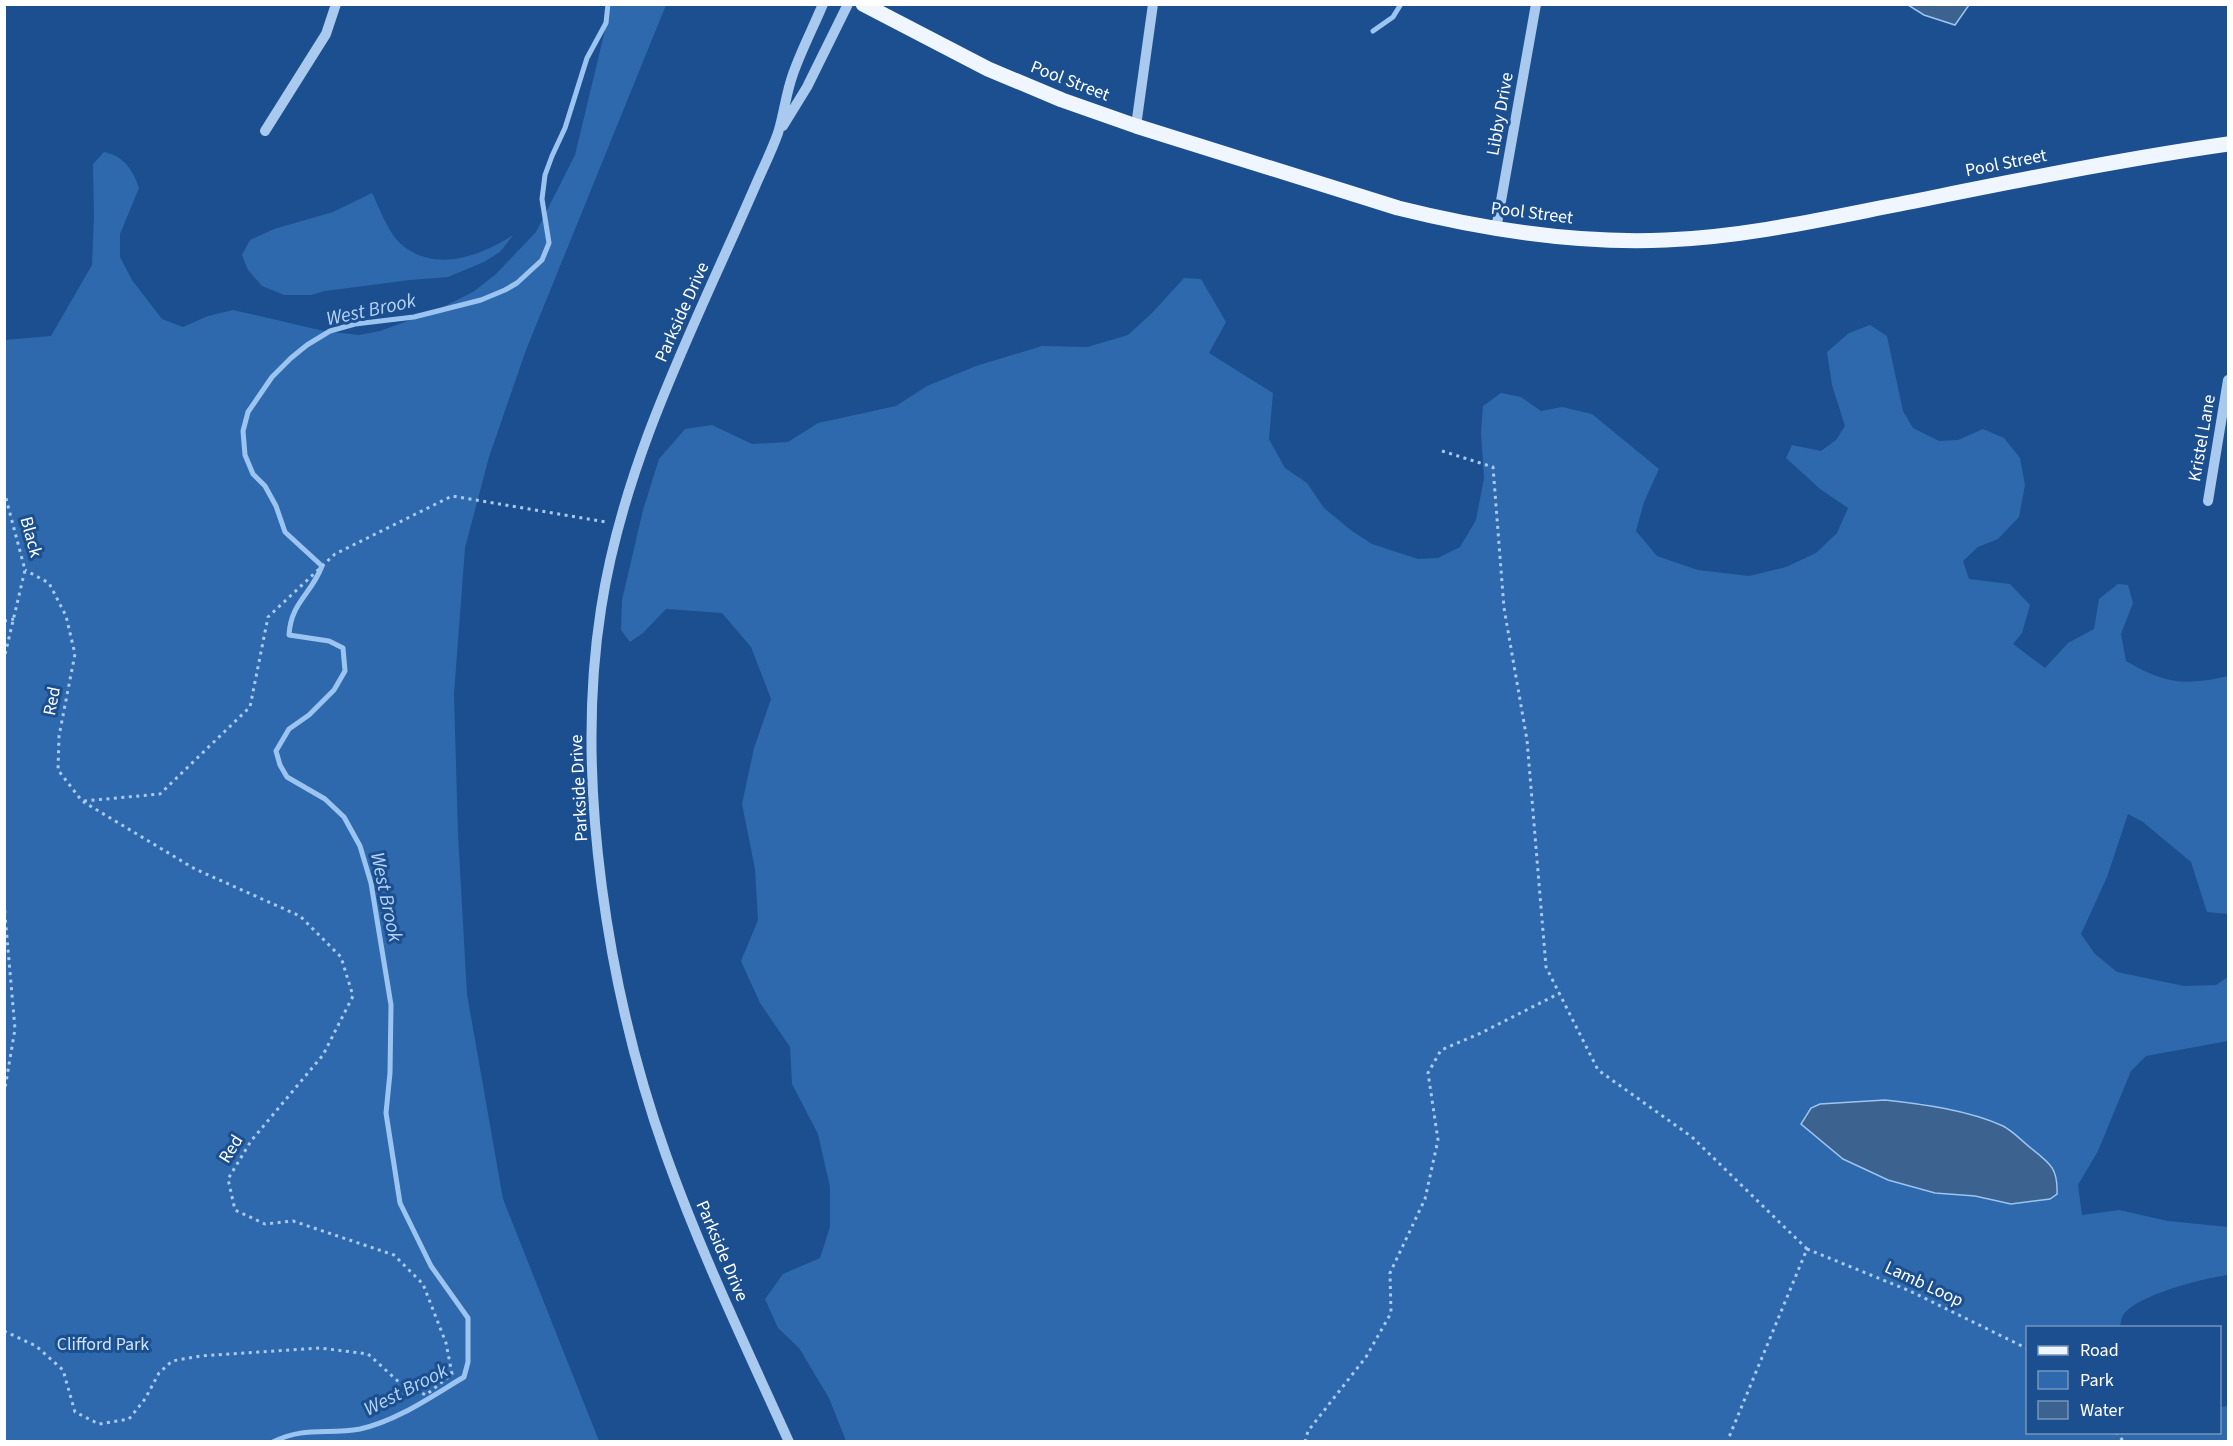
<svg xmlns="http://www.w3.org/2000/svg" width="2233" height="1446" viewBox="0 0 2233 1446" font-family="'Source Sans 3',sans-serif">
<style>
.green{fill:#2e69ad;fill-rule:evenodd}
.water{fill:#3c6290;stroke:#9cc4f0;stroke-width:1.5}
.lines{fill:none;stroke-linecap:round;stroke-linejoin:round}
.stream{stroke:#9cc4f0;stroke-width:5}
.path{stroke:#a9c9ee;stroke-width:3;stroke-dasharray:3 4.5;stroke-linecap:butt}
.minor{stroke:#a9c9ee;stroke-width:10}
.major{stroke:#f0f6ff;stroke-width:15}
.labels{text-anchor:middle;dominant-baseline:central;stroke-width:6;stroke-linejoin:round;paint-order:stroke}
.street-label{font-size:18px;fill:#fff;stroke:#1b4f8f}
.park-label{font-size:18px;fill:#cfe3fa;stroke:#1b4f8f}
.water-label{font-size:20px;font-style:italic;fill:#b5d3f5;stroke:#1b4f8f}
</style>
<rect width="100%" height="100%" fill="#1b4f8f"/>
<!-- green -->
<path class="green" d="M611 5H666L526 350 489 457 465 548 454 694 458 834 467 994 503 1199 599 1441H5V340L51 336 92 265 94 216 93 164 104 152C124 156 133 170 139 188L120 234V257L132 280 162 319 183 327 208 316 233 310 324 331 359 335 380 331 435 311 473 292 496 274 536 232 575 155Z
M372 193C380 209 388 233 402 245 436 273 480 256 513 235L500 252 484 262 448 277 410 280 325 291 311 295H284L262 286 248 270 242 255 250 240 274 229 333 212Z
M1184 278 1201 279 1226 322 1209 353 1273 393 1269 439 1285 468 1307 483 1324 508 1352 531 1372 544 1418 559 1438 558 1460 547 1476 520 1484 478 1481 433 1483 406 1501 393 1521 397 1541 411 1562 407 1592 414 1659 469 1644 502 1636 531 1657 556 1698 570 1749 576 1786 567 1816 553 1837 533 1848 508 1820 489 1786 458 1792 445 1821 451 1836 440 1845 426 1832 385 1827 352 1849 333 1870 325 1887 336 1903 411 1913 428 1939 441 1958 440 1983 429 2004 438 2020 458 2025 485 2019 517 1998 539 1978 547 1963 561 1969 579 2010 584 2030 605 2022 633 2013 644 2045 668 2068 643 2094 629 2099 599 2118 584 2128 585 2133 603 2121 634 2126 661C2165 684 2185 686 2228 676V914L2207 912 2191 862 2143 822 2128 814 2107 877 2081 934 2095 954 2117 972 2184 986 2216 985 2228 977V1041L2146 1056 2131 1071 2098 1151 2078 1185 2082 1215 2119 1210 2168 1221 2228 1227V1275C2204 1278 2138 1295 2124 1314 2121 1317 2121 1323 2120 1327L2028 1328V1432H2220V1407L2228 1406V1441H846L829 1398 799 1348 778 1328 765 1299 783 1274 820 1258 830 1227V1187L818 1134 792 1084 790 1047 760 1003 741 961 758 920 755 869 742 804 754 748 771 699 751 647 722 613 666 609 643 633 630 642 621 630 622 600 643 510 659 459 685 429 712 425 752 444 788 442 818 423 896 406 927 386 976 366 1042 346 1087 347 1128 335 1152 313ZM1920 1103 1983 1119 2005 1127 2011 1204 1975 1196 1935 1193 1843 1159 1802 1124 1811 1108Z"/>
<!-- water -->
<path class="water" d="M1908 5H1969L1955 25 1924 15Z
M1885 1100C1922 1104 1968 1110 2003 1126 2013 1131 2023 1142 2032 1149 2051 1164 2058 1169 2057 1194L2050 1199 2011 1204 1975 1196 1935 1193 1888 1180 1843 1159 1801 1124 1811 1108 1820 1104Z"/>
<g class="lines">
<!-- stream -->
<path class="stream" d="M1373 31 1393 17 1401 4
M273 1442C304 1426 328 1435 360 1429 397 1421 432 1396 464 1377L468 1362V1318L431 1266 400 1203 386 1113 390 1073 391 1005 371 883 360 846 344 817 325 799 287 777 280 765 276 751 289 729 309 715 334 690 345 671 343 648 329 641 289 635C291 602 311 595 322 566L285 532 276 506 265 486 253 474 245 455 243 431 248 412 272 377 291 358 307 345 330 331 355 324 414 317 481 300 505 290 517 283 542 260 549 243 542 199 545 175 552 156 565 128 587 58 606 23 608 4"/>
<!-- path -->
<path class="path" d="M1442 451 1493 467 1504 608 1527 740 1546 967 1598 1070 1692 1137 1807 1249 1727 1442
M4 491 25 570 4 659
M4 621 14 619
M84 801 160 794 250 707 268 617 335 554 452 496 606 522
M4 895 5 914
M4 1094 15 1029 5 915
M1807 1249 1910 1291 2028 1349
M4 1275V1288
M4 1331 36 1346 63 1370 75 1412 99 1424 129 1419 145 1399 159 1373 172 1361 201 1356 320 1348 368 1354 400 1383 426 1395 452 1374 446 1343 423 1284 394 1255 293 1221 265 1224 235 1210 228 1179 251 1141 323 1055 353 996 341 957 300 916 195 869 82 801 58 770 59 736 75 654 66 616 49 583 25 570
M2116 1432 2124 1442
M1305 1442 1308 1431 1366 1357 1391 1313 1390 1273 1425 1199 1438 1140 1428 1073 1441 1050 1481 1033 1560 993"/>
<!-- minor -->
<path class="minor" d="M783 126 807 87 848 4
M1136 126 1153 4
M265 131 326 34 336 4
M1496 229 1536 4
M2208 501 2228 380
M789 1442C746 1347 701 1253 666 1155 608 992 574 781 601 609 624 458 697 321 757 182 764 166 772 150 778 133 784 114 786 93 793 74 801 51 813 28 823 4"/>
<!-- major -->
<path class="major" d="M863 4 988 69 1062 100 1136 126 1398 208C1486 230 1575 244 1666 240 1743 237 1819 220 1895 205 2006 183 2116 160 2228 144"/>
</g>
<g class="labels">
<!-- street labels -->
<g class="street-label">
<text transform="translate(1070 81) rotate(21)">Pool Street</text>
<text transform="translate(1500 114) rotate(-80)">Libby Drive</text>
<text transform="translate(2006 163) rotate(-11)">Pool Street</text>
<text transform="translate(1532 213) rotate(7)">Pool Street</text>
<text transform="translate(682 312) rotate(-66)">Parkside Drive</text>
<text transform="translate(2202 438) rotate(-80)">Kristel Lane</text>
<text transform="translate(31 537) rotate(75)">Black</text>
<text transform="translate(52 701) rotate(-79)">Red</text>
<text transform="translate(579 788) rotate(-93)">Parkside Drive</text>
<text transform="translate(231 1149) rotate(-58)">Red</text>
<text transform="translate(722 1251) rotate(67)">Parkside Drive</text>
<text transform="translate(1924 1284) rotate(25)">Lamb Loop</text>
</g>
<!-- park labels -->
<g class="park-label">
<text x="103" y="1344">Clifford Park</text>
</g>
<!-- water labels -->
<g class="water-label">
<text transform="translate(371 310) rotate(-12)">West Brook</text>
<text transform="translate(386 897) rotate(78)">West Brook</text>
<text transform="translate(406 1390) rotate(-27)">West Brook</text>
</g>
</g>
<!-- border -->
<rect width="2233" height="1446" fill="none" stroke="#ffffff" stroke-width="12"/>
<!-- legend -->
<rect x="2026" y="1326" width="195" height="108" fill="#1b4f8f" stroke="#7695bc" stroke-width="1.5"/>
<rect x="2038" y="1346" width="30" height="9" fill="#f0f6ff" stroke="#7695bc" stroke-width="1.5"/>
<text x="2080" y="1356" font-size="18" fill="#ffffff">Road</text>
<rect x="2038" y="1371" width="30" height="18" fill="#2e69ad" stroke="#7695bc" stroke-width="1.5"/>
<text x="2080" y="1386" font-size="18" fill="#ffffff">Park</text>
<rect x="2038" y="1401" width="30" height="18" fill="#3c6290" stroke="#7695bc" stroke-width="1.5"/>
<text x="2080" y="1416" font-size="18" fill="#ffffff">Water</text>
</svg>
